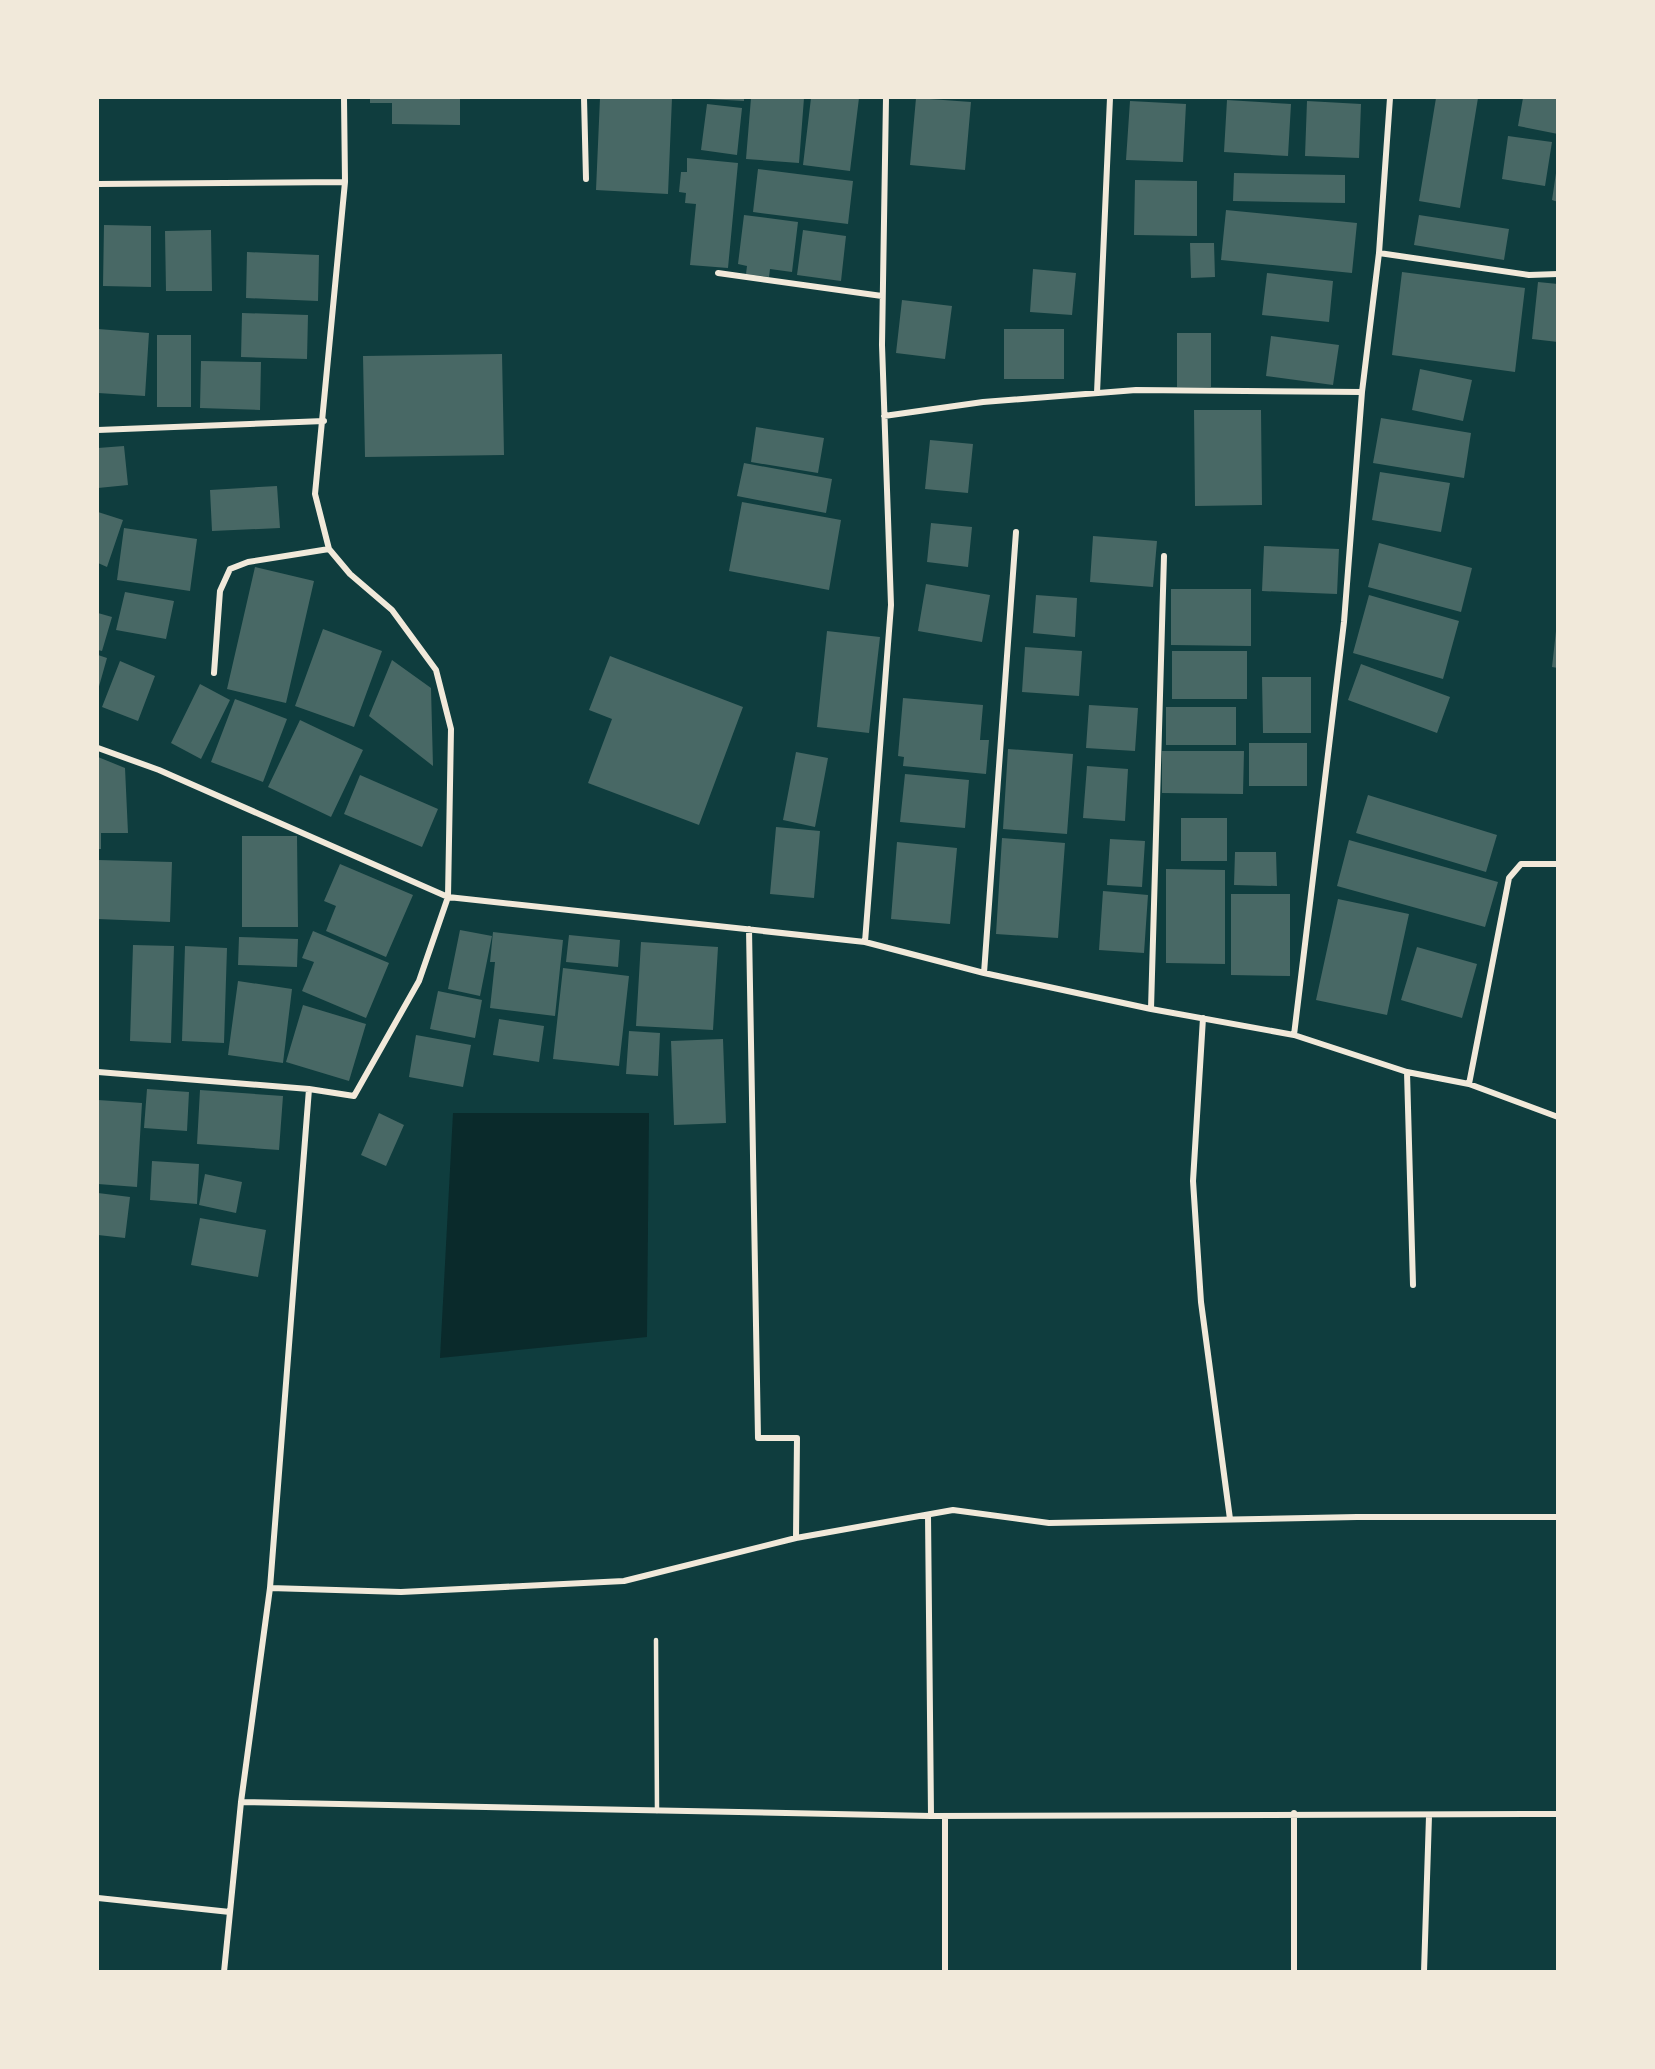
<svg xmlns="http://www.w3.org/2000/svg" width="1655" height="2069" viewBox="0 0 1655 2069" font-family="'Roboto Condensed',sans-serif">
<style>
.water{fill:#0a2a2b}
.building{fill:#486865}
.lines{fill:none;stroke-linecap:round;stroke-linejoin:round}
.service{stroke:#f1e9da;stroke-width:4.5}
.minor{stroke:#f1e9da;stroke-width:6}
</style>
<rect width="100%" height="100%" fill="#0f3d3e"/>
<!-- water -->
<path class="water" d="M453 1113H649L647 1337 440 1358Z"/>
<!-- building -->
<path class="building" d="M370 98H460V125L392 124V103H370Z
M600 98H672L668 194 596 190Z
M709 98H744V101L708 99Z
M751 98H804L799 163 746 159Z
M811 98H859L850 171 803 165Z
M916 98 971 102 965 170 910 165Z
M1436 98H1478L1460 208 1419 201Z
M1523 98H1558V134L1518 126Z
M1227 100 1291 104 1288 156 1224 152Z
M1130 101 1186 104 1183 162 1126 160Z
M1307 101 1361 104 1359 158 1305 156Z
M707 104 742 108 737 155 701 150Z
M1508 136 1552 142 1545 186 1502 179Z
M687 158 738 163 728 268 690 265 696 204 685 203 686 193 679 192 681 172H687Z
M758 169 853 181 848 224 753 212Z
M1234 173 1345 175V203L1233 201Z
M1556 173H1558V202L1552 200Z
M1135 180 1197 181V236L1134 235Z
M1226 210 1357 223 1352 273 1221 260Z
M744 215 798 222 792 272 770 269 769 277 746 274 747 266 738 264Z
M1419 215 1509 229 1504 260 1414 245Z
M104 225 151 226V287L103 286Z
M211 230 212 291H166L165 231Z
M803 230 846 236 841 281 797 275Z
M1190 243H1214L1215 277 1191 278Z
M247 252 319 255 318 301 246 298Z
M1033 269 1076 273 1072 315 1030 312Z
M1402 272 1525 288 1515 372 1392 355Z
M1267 273 1333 281 1329 322 1262 315Z
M1538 282 1558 284V342L1532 339Z
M902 300 952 306 945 359 896 353Z
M242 313 308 315 307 359 241 357Z
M98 329 149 333 145 396 98 393Z
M1004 329H1064V379H1004Z
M1177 333H1211V387H1177Z
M157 335H191V407H157Z
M1271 336 1339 345 1333 385 1266 376Z
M502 354 504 455 365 457 363 356Z
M201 361 261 362 260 410 200 408Z
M1420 369 1472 380 1463 421 1412 410Z
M1194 410H1261L1262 505 1195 506Z
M1381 418 1471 433 1464 478 1373 463Z
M756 427 824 438 818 473 751 462Z
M930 440 973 444 968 493 925 489Z
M124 446 128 485 98 488V448Z
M744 463 832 479 826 513 737 496Z
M1380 472 1450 483 1441 532 1372 520Z
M277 486 280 528 212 531 210 490Z
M742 502 841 520 829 590 729 571Z
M98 512 123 520 107 567 98 563Z
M931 523 972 527 968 567 927 562Z
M124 528 197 539 190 591 117 580Z
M1093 536 1157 541 1153 587 1090 582Z
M1379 543 1472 568 1461 612 1368 587Z
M1264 546 1339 549 1337 594 1262 591Z
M255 567 314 581 286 703 227 689Z
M926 584 990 595 982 642 918 631Z
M1171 589H1251V646L1171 645Z
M125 592 174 601 166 639 116 630Z
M1036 595 1077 598 1075 637 1033 633Z
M1369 595 1459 621 1443 679 1353 653Z
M98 613 112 617 102 651 98 650Z
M323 629 382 651 354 727 295 706Z
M827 631 880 637 869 733 817 727Z
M1556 631H1558V668L1552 667Z
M1025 647 1082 651 1079 696 1022 692Z
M1172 651H1247V699H1172Z
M98 655 107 658 98 690Z
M610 656 743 707 699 825 588 783 612 719 589 710Z
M392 660 431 688 433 766 369 716Z
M120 661 155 676 138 721 102 707Z
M1361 664 1450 697 1437 733 1348 700Z
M1262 677H1311V733H1263Z
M200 684 230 700 201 759 171 743Z
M903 698 983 705 980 740H989L986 774 903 766 904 757 898 756Z
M235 699 287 719 263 782 211 762Z
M1089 705 1138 708 1135 751 1086 748Z
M1166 707H1236V745H1166Z
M300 720 363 750 331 817 268 787Z
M1249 743H1307V786H1249Z
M1008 749 1073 754 1067 834 1003 829Z
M1162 751H1244L1243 794 1162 793Z
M796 752 828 758 815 827 783 820Z
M98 757 125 768 128 833H101V849H98Z
M1087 766 1128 769 1125 821 1083 818Z
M905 774 969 780 965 828 900 822Z
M360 775 438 809 422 847 344 814Z
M1368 795 1497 835 1486 872 1356 833Z
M1181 818H1227V861H1181Z
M776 827 820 831 814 898 770 894Z
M242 836H297L298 927H242Z
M1002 838 1065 843 1058 938 996 934Z
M1110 839 1145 841 1142 887 1107 885Z
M1349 840 1498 882 1485 927 1337 886Z
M897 842 957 848 950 924 891 919Z
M1235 852H1276L1277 886 1234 885Z
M98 860 172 862 170 922 98 919Z
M340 864 413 895 386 957 326 931 336 906 324 901Z
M1166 869 1225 870V964L1166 963Z
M1103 891 1148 895 1144 953 1099 950Z
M1231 894H1290V976L1231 975Z
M1338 899 1409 914 1387 1015 1316 1000Z
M460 930 492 936 480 996 448 989Z
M313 931 389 963 366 1018 302 991 314 962 302 958Z
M493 932 563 940 555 1016 490 1008 495 962H490Z
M569 935 620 940 618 967 566 962Z
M239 937 298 939 297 967 238 965Z
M641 942 718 947 713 1030 636 1026Z
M133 945 174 946 171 1043 130 1041Z
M185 946 227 948 224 1043 182 1041Z
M1417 947 1477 964 1462 1018 1401 1000Z
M563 968 629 976 619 1066 553 1059Z
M238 981 292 989 283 1063 228 1055Z
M438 991 482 1000 475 1038 430 1029Z
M303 1005 366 1024 349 1081 286 1062Z
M499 1019 544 1026 539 1062 493 1055Z
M629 1031 660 1033 658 1076 626 1074Z
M416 1035 471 1045 463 1087 409 1077Z
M723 1039 726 1123 674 1125 671 1041Z
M147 1089 189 1092 187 1131 144 1128Z
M200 1090 283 1096 279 1150 197 1144Z
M98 1100 142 1103 137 1187 98 1184Z
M379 1113 404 1125 386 1166 361 1155Z
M152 1161 199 1164 197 1204 150 1200Z
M205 1174 242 1182 236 1213 199 1205Z
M98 1193 130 1197 125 1238 98 1235Z
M200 1218 266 1230 258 1277 191 1265Z"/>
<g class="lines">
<!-- service -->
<path class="service" d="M656 1640 657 1811"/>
<!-- minor -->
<path class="minor" d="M584 98 586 179
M98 184 345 182
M1379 253 1529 275 1558 274
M718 273 882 296
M1097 393 1110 98
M884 416 983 402 1136 390 1362 392
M98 430 324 421
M214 673 220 591 230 569 248 562 329 549
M98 748 159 770 448 897 451 729 436 670 392 610 350 574 329 549 315 494 345 182 344 98
M749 929 758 1438H797L796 1538
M865 942 891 605 882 345 886 98
M984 973 1016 532
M1151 1009 1164 556
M1203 1018 1193 1181 1201 1302 1230 1519
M1294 1035 1344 622 1362 392 1379 253 1390 98
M98 1072 309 1089 354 1096 419 981 448 897 865 942 984 973 1151 1009 1294 1035 1407 1072 1469 1084 1558 1117
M1407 1072 1413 1285
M1469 1084 1509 878 1521 864H1558
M928 1515 931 1816
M270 1588 401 1592 624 1581 796 1538 953 1510 1049 1523 1357 1517H1558
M241 1802 931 1816 1558 1814
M945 1816V1972
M98 1898 230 1912
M224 1972 241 1802 270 1588 309 1089
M1294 1972V1813
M1424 1972 1429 1816"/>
</g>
<!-- border -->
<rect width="1655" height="2069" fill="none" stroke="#f1e9da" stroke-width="198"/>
</svg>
